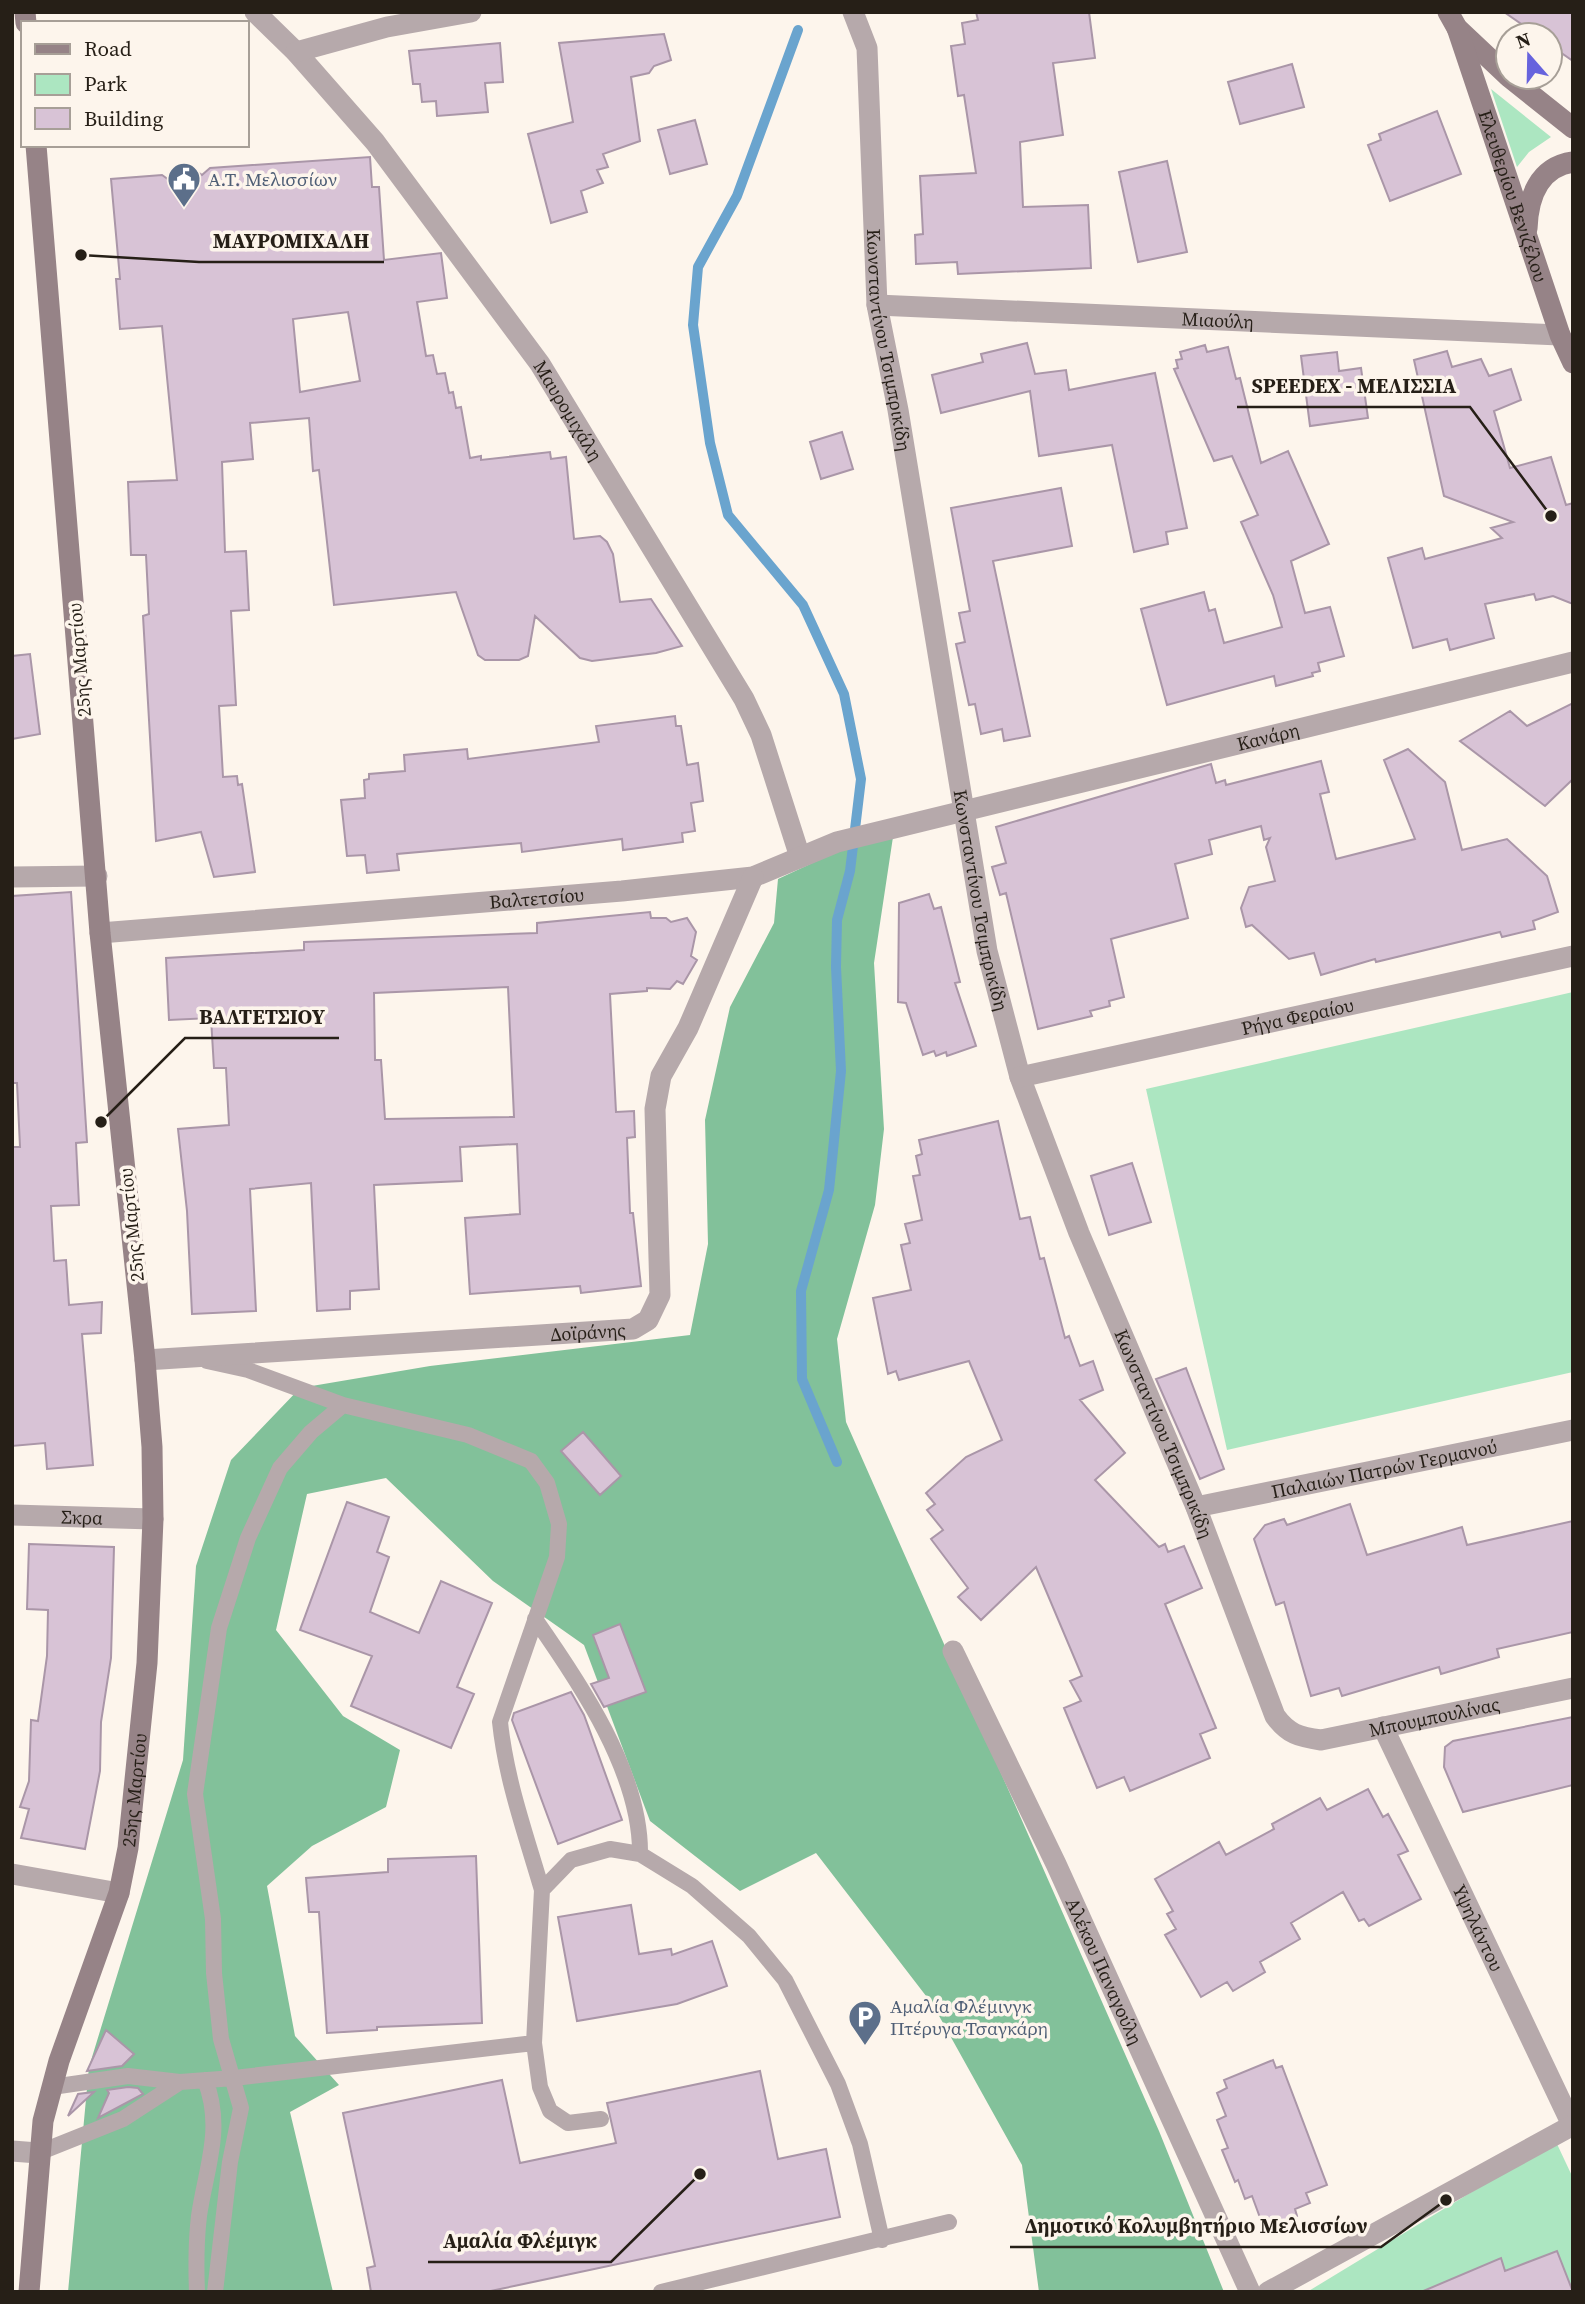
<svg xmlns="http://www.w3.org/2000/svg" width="1585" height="2304" viewBox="0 0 1585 2304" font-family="'Source Serif 4',serif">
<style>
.green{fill:#ace6c1}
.forest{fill:#82c19a}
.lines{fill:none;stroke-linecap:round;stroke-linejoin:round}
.stream{stroke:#6aa4ce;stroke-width:10}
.building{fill:#d8c3d6;stroke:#aa96a8;stroke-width:2;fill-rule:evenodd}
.lane{stroke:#b6a9ab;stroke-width:16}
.street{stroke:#b6a9ab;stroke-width:21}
.secondary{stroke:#968387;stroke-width:21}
.labels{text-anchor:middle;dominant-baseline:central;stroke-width:7;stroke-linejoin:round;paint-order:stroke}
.service-label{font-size:19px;fill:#4e5e75;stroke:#fdf5ec;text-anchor:start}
.street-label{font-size:19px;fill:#261f17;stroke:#fdf5ec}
.leader{fill:none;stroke:#261f17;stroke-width:2.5}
.callout-dot{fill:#261f17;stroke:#fdf5ec;stroke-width:2.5}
.callout-label{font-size:21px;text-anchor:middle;font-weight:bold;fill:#261f17;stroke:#fdf5ec;stroke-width:7;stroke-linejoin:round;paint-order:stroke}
</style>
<rect width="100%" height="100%" fill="#fdf5ec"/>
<!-- green -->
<path class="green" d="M1491 89 1551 137 1529 152 1517 167Z
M1573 992V1372L1227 1450 1146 1089Z
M1557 2144 1573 2178V2292H1307L1549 2145Z"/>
<!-- forest -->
<path class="forest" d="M893 837 874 963 884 1129 875 1205 837 1339 846 1422 1159 2131 1224 2292H1039L1022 2165 933 2005 816 1853 740 1891 650 1821 584 1645 493 1581 386 1478 307 1494 276 1630 343 1716 400 1750 386 1807 312 1846 267 1886 295 2036 339 2085 290 2112 333 2292H68L89 2067 183 1760 196 1566 231 1460 300 1388 430 1366 690 1335 708 1244 705 1120 730 1007 774 923 778 879 836 852Z"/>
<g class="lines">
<!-- stream -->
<path class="stream" d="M798 30 737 196 698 267 693 325 710 443 728 515 803 605 844 694 861 779 850 871 837 920 836 967 841 1071 829 1190 801 1291 802 1379 837 1462"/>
</g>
<!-- building -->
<path class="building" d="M976 12H1089L1095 58 1053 63 1063 135 1020 142 1023 207 1088 205 1091 268 958 274 957 262 916 264 915 235 923 234 920 176 976 173 964 95 958 96 951 46 965 44 962 23 978 20Z
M1504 12H1573V61L1550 45V35H1537Z
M664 34 671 60 654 66 649 73 631 77 640 141 603 154 608 167 597 170 603 183 581 191 587 212 551 223 528 134 573 122 559 43Z
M500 43 503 82 485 83 488 112 437 116 436 101 422 102 420 84H413L409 51Z
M1292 64 1304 107 1240 124 1228 82Z
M1437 111 1461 174 1390 201 1368 145 1381 140 1379 134Z
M695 120 707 164 670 174 658 130Z
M370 157 372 187H379L384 260 441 253 447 298 417 302 426 356 433 355 437 374 445 373 449 393 453 392 456 408 461 407 470 458 481 456V460L550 452 551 459 566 457 574 539 600 536 607 542 613 554 620 602 651 599 682 646 656 653 592 661 580 658 535 616 528 656 519 660H485L478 655 456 592 334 605 319 470 313 471 309 418 250 423 253 459 222 462 225 552 246 551 249 610 231 611 236 705 219 706 223 777 237 776 238 785 242 784 255 872 214 877 201 832 156 841 143 616 149 614 146 555H131L128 482 177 480 162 326 120 329 116 279H120L111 179 162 175 179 187 195 170 202 175 210 168ZM348 312 360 381 300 392 293 319Z
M1167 161 1187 252 1138 262 1119 172Z
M1027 343 1035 374 1066 370 1069 390 1155 373 1187 528 1166 532 1168 544 1134 552 1112 445 1039 456 1030 391 941 413 932 375 983 362 981 354Z
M1205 345 1207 352 1228 347 1236 379 1240 378 1261 463 1288 451 1329 544 1291 561 1305 613 1330 607 1344 656 1318 663 1320 671 1312 673 1313 676 1276 686 1274 676 1167 705 1141 609 1204 592 1209 611 1215 609 1224 643 1282 627 1273 595 1241 522 1258 515 1232 456 1214 461 1174 369 1178 368 1176 360 1182 359 1180 352Z
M1447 351 1452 367 1481 359 1489 376 1511 369 1521 400 1494 411 1510 468 1551 457 1566 505 1573 503V604L1553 596 1536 600 1534 594 1485 604 1494 638 1450 650 1447 639 1413 648 1388 558 1422 548 1425 559 1502 538 1491 528 1513 522 1444 496 1414 360Z
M1337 352 1339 371 1361 368 1368 418 1310 426 1301 356Z
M842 432 853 469 821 479 810 442Z
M1061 488 1072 546 993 561 1030 736 1004 741 1002 729 981 734 975 704 969 705 956 644 965 642 959 613 970 611 951 508Z
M30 654 40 734 12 739V656Z
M1573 703V779L1545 806 1460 741 1510 711 1527 726Z
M675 716 676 726H681L687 765 698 763 703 801 691 803 695 831 682 833 683 842 623 850 622 839 522 852 521 843 397 854 399 870 367 873 365 855 347 856 341 800 365 798 364 780 369 779V774L405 771 404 755 467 749 468 759 599 742 596 726Z
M1408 749 1445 782 1462 850 1507 839 1547 876 1558 912 1533 921 1535 929 1502 937 1500 932 1376 962 1375 959 1321 975 1314 953 1289 959 1252 925 1246 927 1241 908 1249 887 1275 881 1266 847 1270 838 1264 840 1261 826 1209 840 1212 854 1175 864 1188 918 1111 939 1124 997 1109 1001 1110 1006 1090 1011 1092 1016 1038 1029 1006 893 1000 895 992 867 1006 863 996 827 1211 764 1216 783 1225 780 1226 785 1321 761 1329 792 1320 794 1336 859 1415 839 1384 760Z
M71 892 87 1142 76 1143 79 1205 51 1206 54 1261 66 1260 69 1305 102 1302 101 1333 82 1334 93 1465 47 1469 45 1443 12 1446V1147H20L17 1083H12V896Z
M929 894 934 909 941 907 960 982 955 983 976 1046 947 1056 946 1052 936 1056 934 1051 923 1055 906 1003 898 1002 899 903Z
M650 912 651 918H666L671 922 687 918 696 932 691 956 697 960 683 984 677 981 670 989 647 988V991L610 994 616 1112 634 1111 635 1137 627 1138 630 1213H633L641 1286 581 1293 580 1286 470 1294 465 1218 520 1214 517 1144 460 1147 462 1181 374 1185 379 1289 350 1291V1309L317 1311 311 1183 250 1189 256 1311 192 1314 187 1211 178 1129 229 1125 226 1068H214L211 1018 169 1020 166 958 304 950V942L537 933V923ZM508 987 514 1117 385 1119 381 1060H375L374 993Z
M998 1121 1020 1219 1030 1217 1040 1259 1044 1258 1065 1338 1069 1336 1080 1366 1093 1361 1103 1390 1080 1400 1125 1453 1095 1480 1159 1547 1165 1544 1168 1552 1184 1546 1202 1588 1165 1604 1216 1728 1200 1734 1210 1758 1130 1791 1124 1777 1097 1788 1083 1754 1064 1708 1081 1701 1070 1681 1082 1676 1036 1567 981 1620 958 1597 968 1588 931 1539 943 1530 927 1510 935 1504 926 1493 966 1457 1002 1440 969 1361 899 1380 896 1371 888 1374 873 1298 911 1290 901 1245 910 1243 905 1224 922 1220 913 1176 920 1175 916 1156 922 1154 919 1140Z
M1132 1163 1151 1222 1109 1235 1091 1176Z
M1186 1368 1224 1469 1200 1479 1156 1379Z
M583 1432 621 1476 600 1495 561 1451Z
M347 1502 389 1517 377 1552 389 1557 370 1612 419 1633 441 1581 492 1603 457 1687 474 1694 451 1748 351 1706 372 1656 300 1630Z
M1350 1504 1367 1555 1462 1527 1467 1545 1573 1521V1632L1497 1649 1499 1657 1441 1674 1439 1667 1342 1696 1339 1688 1311 1696 1284 1602 1276 1605 1254 1539 1265 1525 1284 1519 1287 1525Z
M29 1544 114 1547 111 1658 101 1722 100 1771 85 1849 21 1838 29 1809 20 1807 29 1781 31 1720 38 1721 47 1656 48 1610 27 1609Z
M620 1624 646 1692 604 1707 591 1684 609 1678 593 1635Z
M571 1692 584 1715 622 1820 558 1844 512 1720 514 1713Z
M1573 1717V1785L1463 1812 1444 1767 1445 1747 1453 1741Z
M1368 1789 1383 1817 1388 1814 1408 1851 1398 1855 1421 1899 1369 1926 1364 1919 1359 1921 1343 1892 1291 1923 1300 1939 1260 1962 1265 1972 1233 1991 1227 1982 1201 1997 1165 1935 1176 1929 1167 1914 1173 1911 1155 1879 1219 1842 1226 1855 1274 1829 1272 1824 1320 1798 1327 1810Z
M476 1856 482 2023 377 2027V2030L327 2033 319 1912H309L306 1878 388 1872V1859Z
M631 1905 639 1954 671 1949 672 1955 712 1941 727 1986 677 2004 577 2021 558 1917Z
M106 2030 134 2054 122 2066 87 2071Z
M1273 2060 1276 2068 1282 2066 1327 2185 1306 2193 1310 2203 1295 2209 1297 2216 1272 2226 1269 2219 1262 2223 1252 2196 1245 2199 1238 2180 1235 2182 1222 2150 1228 2148 1217 2120 1226 2116 1217 2093 1227 2088 1224 2080Z
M760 2071 778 2159 826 2149 840 2217 486 2292H371L367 2268 375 2266 343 2113 502 2080 520 2163 616 2143 607 2103Z
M128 2087 138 2088 143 2094 98 2118 109 2093 107 2090Z
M94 2092 68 2116 78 2094Z
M1557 2251 1573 2292H1421L1501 2258 1505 2271Z"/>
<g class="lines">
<!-- lane -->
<path class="lane" d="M207 1361 248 1370 343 1405 468 1435 531 1461 547 1483 559 1524 557 1557 500 1722C506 1780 526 1835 542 1890
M535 1619C580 1683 641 1773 640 1854
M52 2087 128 2076 180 2082 234 2078 534 2043
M601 2119 568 2123 550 2111 540 2087 534 2043 542 1890 571 1860 610 1849 640 1854 692 1886 749 1936 785 1980 838 2084 860 2144 882 2240
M38 2153 123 2119 180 2082
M197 2292C196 2267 196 2241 199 2216 206 2168 224 2128 205 2080
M215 2292 230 2162 241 2108 221 2039 214 1973 213 1919 195 1794 219 1628 248 1538 280 1468 311 1432 343 1405
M661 2292 949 2222"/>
<!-- street -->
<g class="street">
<path id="s1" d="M255 12 296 52 375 142 540 364 744 699 761 735 800 857"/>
<path id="s2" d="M853 12 867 48 877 305 898 410 987 951 1020 1077 1079 1233 1196 1507 1275 1716C1288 1734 1299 1737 1321 1740L1573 1688"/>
<path d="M296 52 387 27 471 12"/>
<path id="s3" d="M877 305 1560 335"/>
<path d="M12 877 97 876"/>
<path id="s4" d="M100 933 622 891 753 877 837 842 1573 662"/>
<path id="s5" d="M1020 1077 1573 956"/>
<path id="s6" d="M145 1360 633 1329 648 1320 660 1295 655 1109 661 1076 688 1028 753 877"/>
<path id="s7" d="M1196 1507 1573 1430"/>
<path id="s8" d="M12 1515 153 1519"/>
<path id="s9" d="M953 1651 1056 1864 1250 2292"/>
<path id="s10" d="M1383 1727 1573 2127"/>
<path d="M12 1874 119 1893"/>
<path d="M12 2151 38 2153"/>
<path d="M1268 2292 1573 2125"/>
</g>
<!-- secondary -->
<g class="secondary">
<path d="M25 12 26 23"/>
<path d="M1448 12 1457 28 1508 76"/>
<path id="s11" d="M1457 28 1560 335 1573 363"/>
<path d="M1509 77 1573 128"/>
<path d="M1527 229C1528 198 1538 167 1573 162"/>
<path id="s12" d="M29 2292 43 2121 59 2061 119 1893 128 1848 147 1663 153 1519 152 1447 145 1360 100 933 36 145"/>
</g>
</g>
<!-- icons -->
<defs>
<symbol id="civic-pin" viewBox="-11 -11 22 30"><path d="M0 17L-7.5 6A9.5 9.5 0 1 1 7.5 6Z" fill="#5c6f8a" stroke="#fdf5ec"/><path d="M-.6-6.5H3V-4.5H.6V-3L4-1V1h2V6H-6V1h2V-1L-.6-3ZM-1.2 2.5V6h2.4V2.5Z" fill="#fff"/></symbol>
<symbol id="parking-pin" viewBox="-11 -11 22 30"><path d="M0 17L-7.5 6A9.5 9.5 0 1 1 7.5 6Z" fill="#5c6f8a" stroke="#fdf5ec"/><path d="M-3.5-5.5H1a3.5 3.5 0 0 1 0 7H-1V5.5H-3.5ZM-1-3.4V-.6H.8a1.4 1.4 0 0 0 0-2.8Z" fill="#fff"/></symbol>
</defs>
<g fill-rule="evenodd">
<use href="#civic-pin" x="165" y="160" width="38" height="52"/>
<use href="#parking-pin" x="846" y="1998" width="38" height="52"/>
</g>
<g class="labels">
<!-- service labels -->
<g class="service-label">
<text x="208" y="179">Α.Τ. Μελισσίων</text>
<text x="890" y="2006">Αμαλία Φλέμινγκ<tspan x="890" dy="22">Πτέρυγα Τσαγκάρη</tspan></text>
</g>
<!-- street labels -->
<g class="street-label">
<text stroke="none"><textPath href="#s11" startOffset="177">Ελευθερίου Βενιζέλου</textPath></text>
<text stroke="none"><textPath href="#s3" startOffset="341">Μιαούλη</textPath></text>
<text stroke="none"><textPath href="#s2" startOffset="332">Κωνσταντίνου Τσιμπρικίδη</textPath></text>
<text stroke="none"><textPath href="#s1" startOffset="508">Μαυρομιχάλη</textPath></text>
<text transform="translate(79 660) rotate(-95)">25ης Μαρτίου</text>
<text stroke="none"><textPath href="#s4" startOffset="1190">Κανάρη</textPath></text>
<text stroke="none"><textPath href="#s4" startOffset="438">Βαλτετσίου</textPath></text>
<text stroke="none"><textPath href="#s2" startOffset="900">Κωνσταντίνου Τσιμπρικίδη</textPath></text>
<text stroke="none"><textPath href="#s5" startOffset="284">Ρήγα Φεραίου</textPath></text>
<text transform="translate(131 1225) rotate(-96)">25ης Μαρτίου</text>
<text stroke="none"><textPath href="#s6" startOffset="444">Δοϊράνης</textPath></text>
<text stroke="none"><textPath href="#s2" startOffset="1466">Κωνσταντίνου Τσιμπρικίδη</textPath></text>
<text stroke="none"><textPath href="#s7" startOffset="192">Παλαιών Πατρών Γερμανού</textPath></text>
<text stroke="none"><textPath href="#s8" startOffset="70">Σκρα</textPath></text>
<text stroke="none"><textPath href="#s2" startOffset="1939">Μπουμπουλίνας</textPath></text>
<text stroke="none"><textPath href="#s12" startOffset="516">25ης Μαρτίου</textPath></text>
<text stroke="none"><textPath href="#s10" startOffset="222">Υψηλάντου</textPath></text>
<text stroke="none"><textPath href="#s9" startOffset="354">Αλέκου Παναγούλη</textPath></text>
</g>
</g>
<!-- callouts -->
<path class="leader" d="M81 255L199 262H384M1551 516L1470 407H1237M101 1122L185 1038H339M1446 2200L1381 2247H1010M700 2174L611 2262H428"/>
<g class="callout-dot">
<circle cx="81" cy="255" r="7"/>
<circle cx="1551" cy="516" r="7"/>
<circle cx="101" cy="1122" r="7"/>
<circle cx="1446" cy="2200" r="7"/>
<circle cx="700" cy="2174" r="7"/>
</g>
<g class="callout-label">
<text x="291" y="248">ΜΑΥΡΟΜΙΧΑΛΗ</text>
<text x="1354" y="393">SPEEDEX - ΜΕΛΙΣΣΙΑ</text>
<text x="262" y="1024">ΒΑΛΤΕΤΣΙΟΥ</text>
<text x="1196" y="2233">Δημοτικό Κολυμβητήριο Μελισσίων</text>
<text x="520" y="2248">Αμαλία Φλέμιγκ</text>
</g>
<!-- border -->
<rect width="1585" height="2304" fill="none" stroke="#261f17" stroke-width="28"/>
<!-- legend -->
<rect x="21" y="21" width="228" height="126" fill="#fdf5ec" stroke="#a79f97" stroke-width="2"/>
<rect x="35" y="44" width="35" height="10" fill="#968387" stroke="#a79f97" stroke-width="2"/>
<text x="84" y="56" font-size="21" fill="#261f17">Road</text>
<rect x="35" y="74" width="35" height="21" fill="#ace6c1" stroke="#a79f97" stroke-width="2"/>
<text x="84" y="91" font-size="21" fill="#261f17">Park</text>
<rect x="35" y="108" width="35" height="21" fill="#d8c3d6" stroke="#a79f97" stroke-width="2"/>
<text x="84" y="126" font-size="21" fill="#261f17">Building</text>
<!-- north arrow -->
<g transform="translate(1529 56) rotate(340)"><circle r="33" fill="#fdf5ec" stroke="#a79f97" stroke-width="2"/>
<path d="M0-5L12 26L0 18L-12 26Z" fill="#6763dd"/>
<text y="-10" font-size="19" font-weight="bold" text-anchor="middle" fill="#261f17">N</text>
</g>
</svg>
